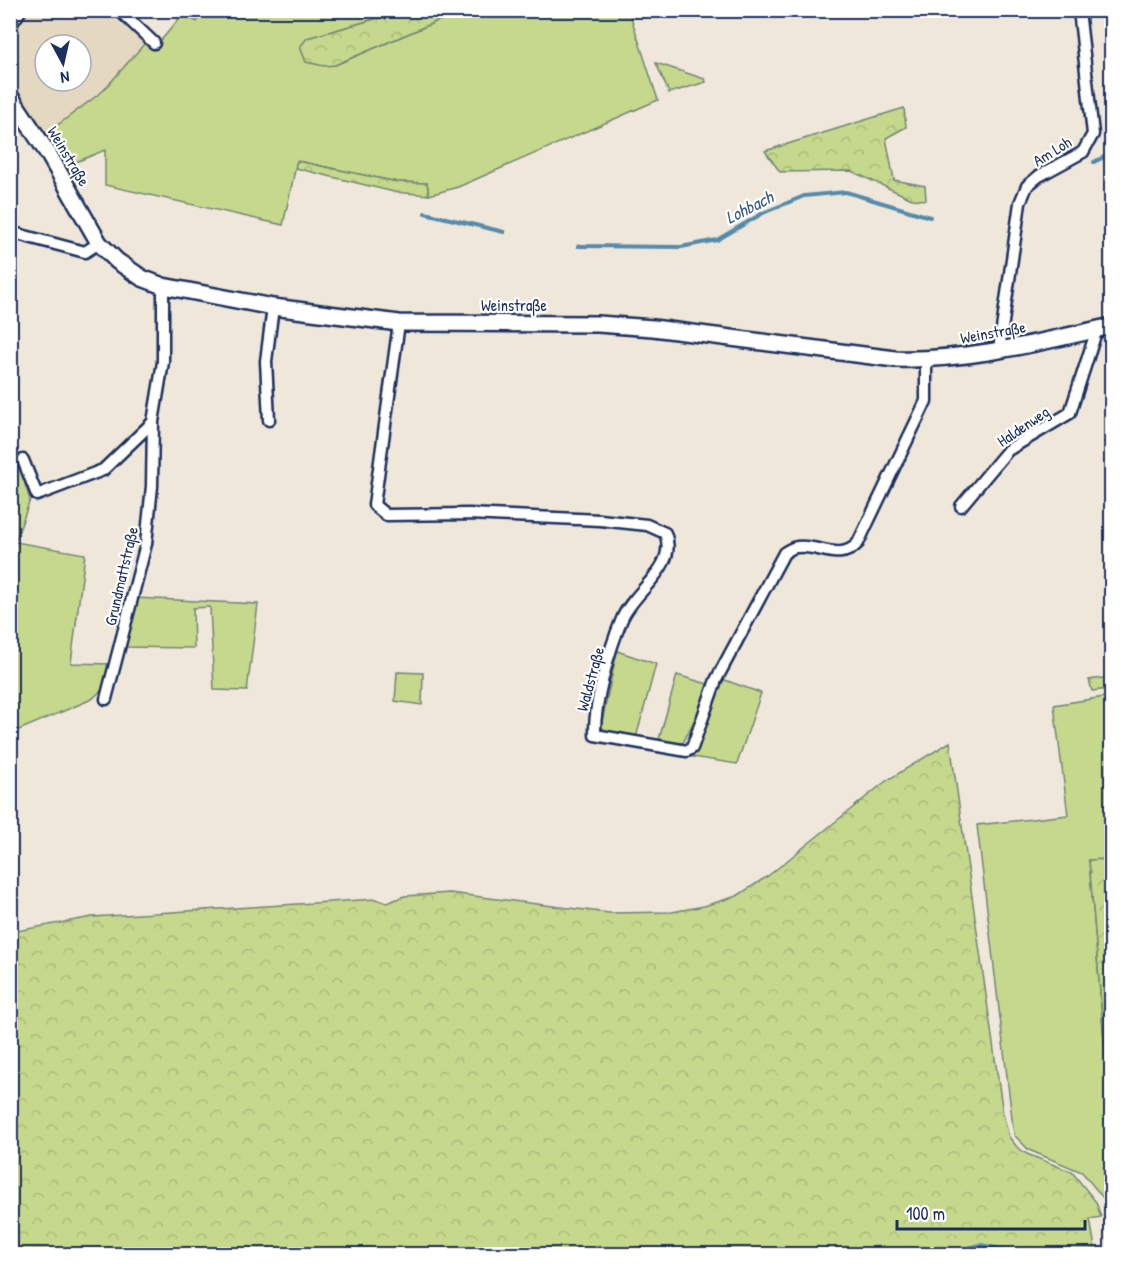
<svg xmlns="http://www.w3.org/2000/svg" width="1122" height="1265" viewBox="0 0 1122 1265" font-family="'Patrick Hand',sans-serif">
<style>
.built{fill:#e4d8c0;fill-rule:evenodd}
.green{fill:#c6d88c;stroke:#708475;stroke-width:1.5}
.forest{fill:url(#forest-crowns);stroke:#708475;stroke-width:1.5}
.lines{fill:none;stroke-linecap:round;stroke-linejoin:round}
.stream{stroke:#568aab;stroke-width:4}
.street-casing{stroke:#1b2f5e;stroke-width:15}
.secondary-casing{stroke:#1b2f5e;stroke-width:20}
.street{stroke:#fff;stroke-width:10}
.secondary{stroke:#fff;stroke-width:15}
.labels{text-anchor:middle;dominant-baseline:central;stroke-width:4.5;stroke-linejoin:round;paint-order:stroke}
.street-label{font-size:16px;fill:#1b2f5e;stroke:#fff}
.water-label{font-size:18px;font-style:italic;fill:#395d84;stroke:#fff}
</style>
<defs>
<pattern id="forest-crowns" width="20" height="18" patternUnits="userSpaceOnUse" patternTransform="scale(1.5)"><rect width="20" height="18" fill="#c6d88c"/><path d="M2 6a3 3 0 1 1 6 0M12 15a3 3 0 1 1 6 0" fill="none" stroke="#aaba7b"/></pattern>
</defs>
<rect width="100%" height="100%" fill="#efe8da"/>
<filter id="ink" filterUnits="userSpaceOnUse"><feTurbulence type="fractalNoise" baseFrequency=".0167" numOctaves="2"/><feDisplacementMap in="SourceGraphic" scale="12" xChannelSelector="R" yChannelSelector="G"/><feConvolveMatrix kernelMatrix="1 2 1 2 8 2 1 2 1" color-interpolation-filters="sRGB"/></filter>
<g filter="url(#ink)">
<!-- built -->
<path class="built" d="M27 11H105L145 43 103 91 43 136 11 88 10 33ZM45 45H81V81H45Z"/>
<!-- green -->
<path class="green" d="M202 11H404L307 38 335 65 461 11H629L658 100 458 187 429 195 427 183 397 182 297 161 283 225 105 185V150L64 167 43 136 103 91 145 43 153 50 183 14 197 22Z
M656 63 705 79 706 82 669 93Z
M11 453 16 455 30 500 15 542 85 554 71 663 110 664 103 689 92 699 19 730 11 727V621L14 619 17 606 10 604Z
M135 598 258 604 247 691 214 690 210 607 193 608 194 648 123 647Z
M617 651 656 664 636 738 606 732 601 726Z
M397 672 423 673 422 705 395 701Z
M677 675 711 685 683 743H658Z
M722 679 761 693 737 764 692 757Z
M1111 696V859L1089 860 1107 1076 1111 1084 1110 1216 1104 1199 1082 1172 1029 1150 1014 1135 977 825 1068 815 1054 705Z"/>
<!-- forest -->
<path class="forest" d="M404 11H461L335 65 324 66 306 62 300 47 307 38Z
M904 108 906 127 886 138 894 180 925 186 926 200 912 199 851 171 780 172 765 151Z
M297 161 397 182 427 183 429 195 394 192 295 168Z
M1111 677V689L1092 691 1089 680Z
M950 742 1003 1114 1009 1137 1017 1147 1027 1154 1072 1172 1096 1202 1101 1217 1090 1219 1096 1254H11V932L92 917 376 899 387 903 404 896 450 893 609 913 672 912 704 906 737 896 768 876 886 781Z
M1111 859H1112L1111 1084 1107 1076 1089 860Z"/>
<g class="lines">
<!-- stream -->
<path class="stream" d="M1094 162 1112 153
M425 213 504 232
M578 246 681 247 717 240 763 213 804 196 846 192 930 217
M940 1254 981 1245 1025 1254"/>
<defs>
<path id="street" d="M119 10 154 43
M10 26 21 10
M10 232 85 252 99 243
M399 323 374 505 386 515 469 514 600 520 647 525 665 533C679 567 634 590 622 619 609 650 594 702 595 735L687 751 692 748 716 680 784 553C787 551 793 547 797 547 819 544 840 563 858 543L926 401V360
M999 350 1020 203 1027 186 1039 176 1083 152 1093 134 1079 10
M269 420 266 361 273 307
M23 460 37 495 103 470 153 422 163 362V286
M961 506 1008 450 1070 413 1097 329
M106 699 146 544 152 486 153 422"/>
<path id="secondary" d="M10 96 49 155 99 243 117 261 142 278 163 286 273 307 399 323 598 324 653 328 895 359C969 361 1040 342 1112 326"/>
</defs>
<!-- street casing -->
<use href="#street" class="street-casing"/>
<!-- secondary casing -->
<use href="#secondary" class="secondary-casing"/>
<!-- street -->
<use href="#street" class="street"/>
<!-- secondary -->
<use href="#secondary" class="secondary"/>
</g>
</g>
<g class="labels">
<!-- street labels -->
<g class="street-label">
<text transform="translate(1052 151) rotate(-32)">Am Loh</text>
<text transform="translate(69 156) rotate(59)">Weinstraße</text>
<text x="514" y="305">Weinstraße</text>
<text transform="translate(993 332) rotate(-10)">Weinstraße</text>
<text transform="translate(1023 426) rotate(-34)">Haldenweg</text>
<text transform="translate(121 576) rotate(-77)">Grundmattstraße</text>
<text transform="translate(590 679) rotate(-75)">Waldstraße</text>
</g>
<!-- water labels -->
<g class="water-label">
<text transform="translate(749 207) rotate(-27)">Lohbach</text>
</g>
</g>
<!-- margin -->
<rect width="1122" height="1265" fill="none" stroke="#fff" stroke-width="36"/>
<rect x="18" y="18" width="1086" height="1229" fill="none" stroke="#1b2f5e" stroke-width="2" filter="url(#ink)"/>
<!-- north arrow -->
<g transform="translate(63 63) rotate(172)"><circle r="28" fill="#ffffff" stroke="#a4acbf" stroke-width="1.5"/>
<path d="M0-4.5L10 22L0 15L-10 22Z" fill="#1b2f5e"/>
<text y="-9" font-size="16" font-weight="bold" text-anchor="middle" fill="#1b2f5e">N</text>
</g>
<!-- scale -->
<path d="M897 1220v9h188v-9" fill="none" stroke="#1b2f5e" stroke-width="3"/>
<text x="906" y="1220" font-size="18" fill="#1b2f5e" stroke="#ffffff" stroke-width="4.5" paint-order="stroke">100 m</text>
</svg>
